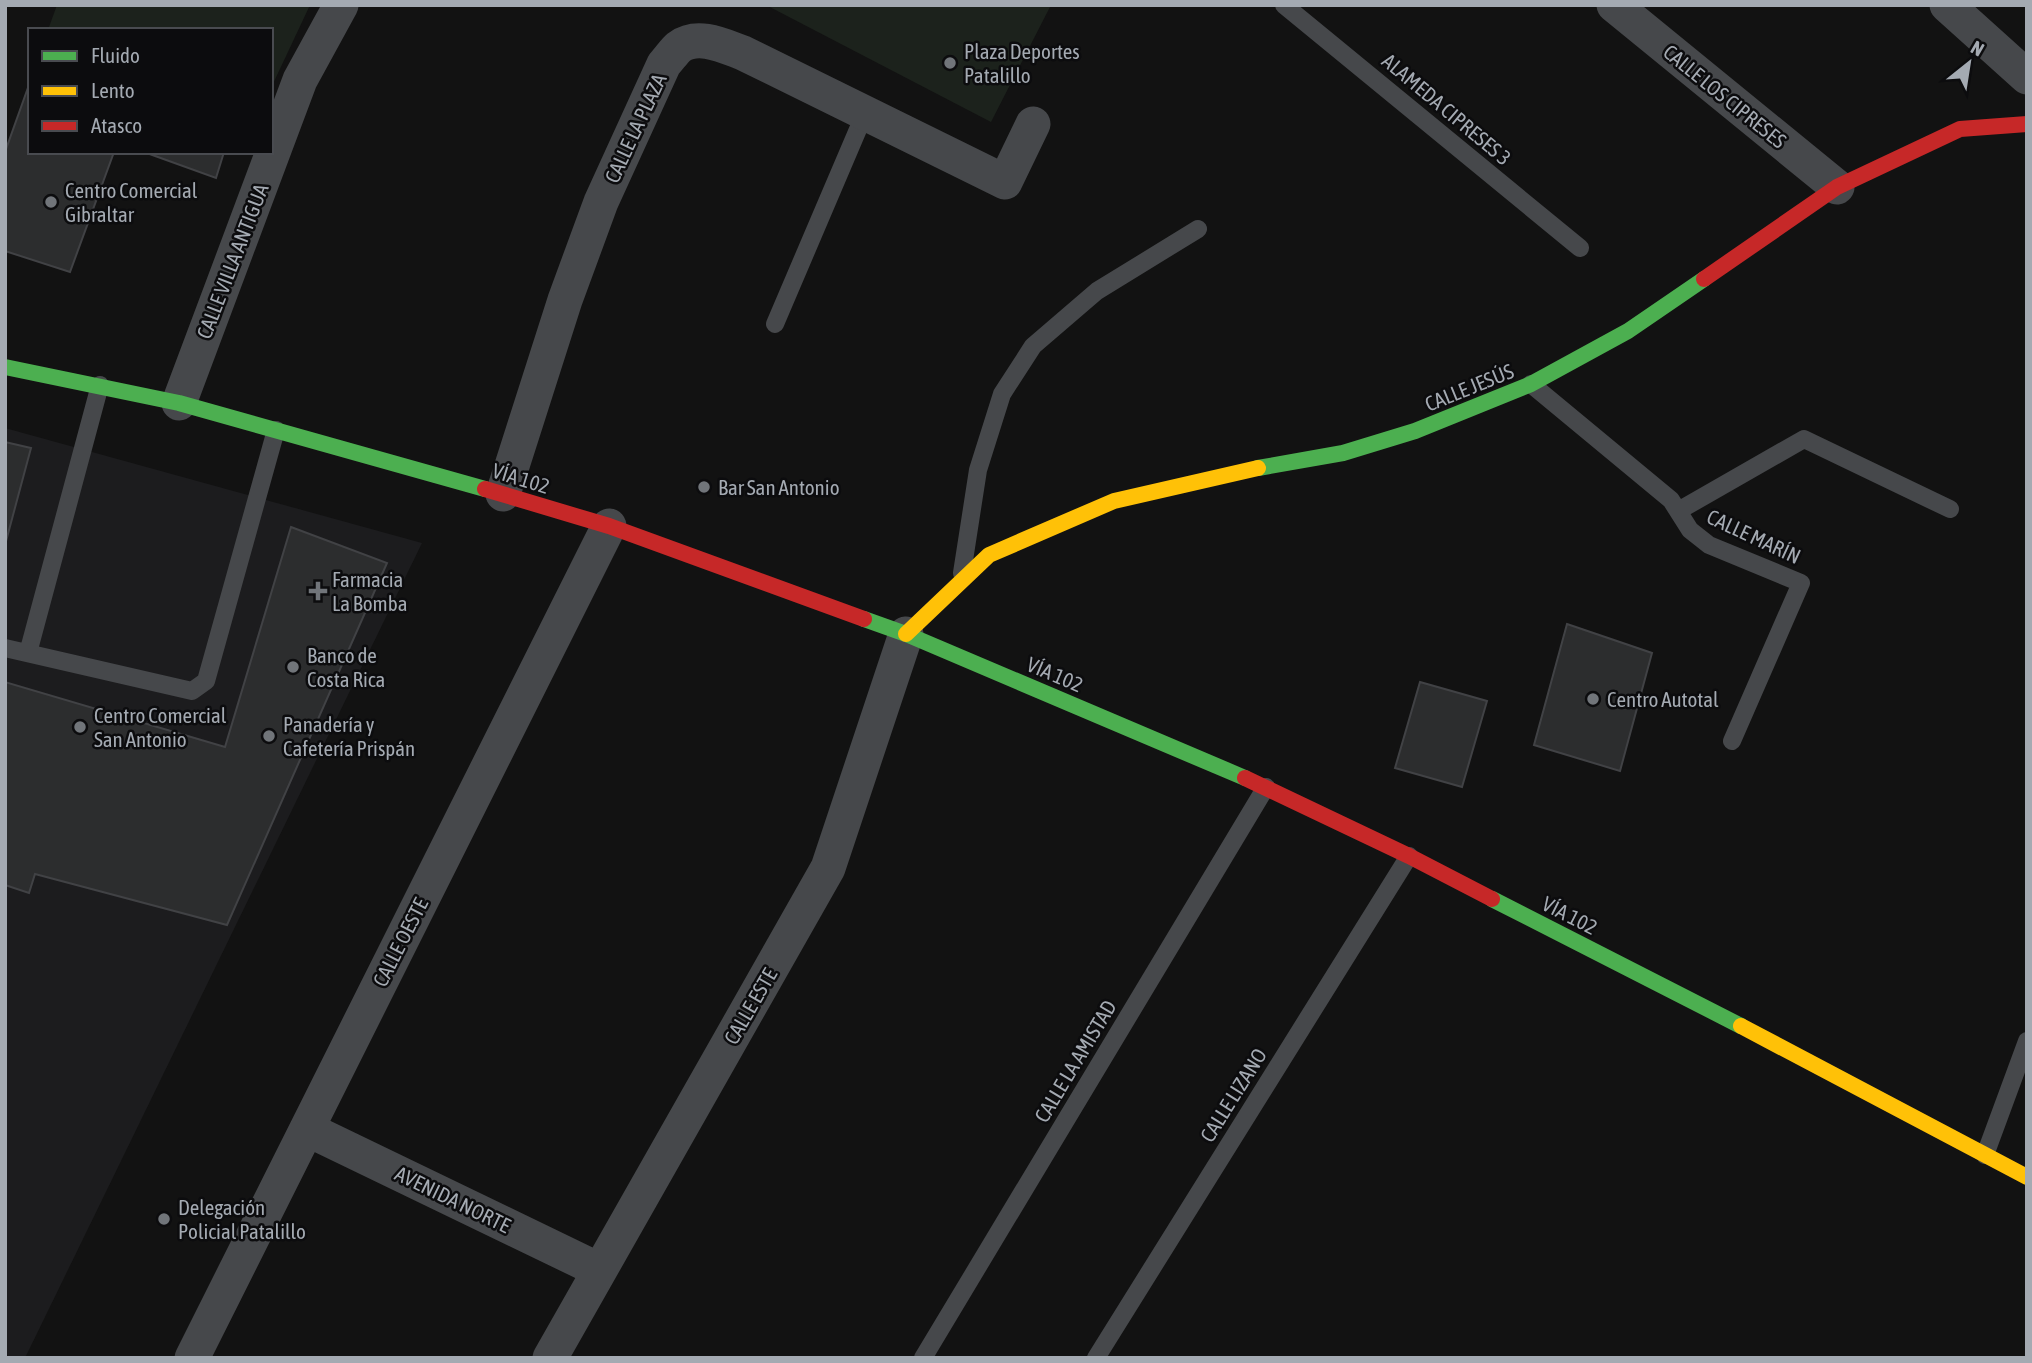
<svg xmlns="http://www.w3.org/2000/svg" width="2032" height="1363" viewBox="0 0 2032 1363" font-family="'Asap Condensed',sans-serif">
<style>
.built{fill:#1c1c1e}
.green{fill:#1c221c}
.building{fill:#2c2d2e;stroke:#414245;stroke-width:2}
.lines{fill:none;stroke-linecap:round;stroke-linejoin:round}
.lane{stroke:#46484b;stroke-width:18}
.street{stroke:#46484b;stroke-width:35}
.fast{stroke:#4caf50;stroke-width:16}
.slow{stroke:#ffc107;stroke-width:16}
.jam{stroke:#c62828;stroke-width:16}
.poi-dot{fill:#71757a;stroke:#0c0c0e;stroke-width:2.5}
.labels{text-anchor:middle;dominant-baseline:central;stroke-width:5;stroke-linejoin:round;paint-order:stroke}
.poi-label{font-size:21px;fill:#a4aab2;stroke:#0c0c0e;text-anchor:start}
.street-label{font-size:21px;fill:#a4aab2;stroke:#0c0c0e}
</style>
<rect width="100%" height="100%" fill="#121212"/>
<!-- built -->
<path class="built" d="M5 428 422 543 25 1358H5Z"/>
<!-- green -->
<path class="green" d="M57 5H310L271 88V30H57L49 27Z
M766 5H1051L991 122Z"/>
<!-- building -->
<path class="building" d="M30 82V152H114L70 272 5 251V152Z
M144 152H224L216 178Z
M5 442 31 448 5 545Z
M291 527 387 563 227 925 35 874 29 893 5 885V682L225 747Z
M1567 624 1652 653 1620 771 1534 745Z
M1420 682 1487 701 1462 787 1395 768Z"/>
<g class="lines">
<!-- lane -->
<path class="lane" d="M1284 5 1580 248
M775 324 865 113
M1531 384 1671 500 1690 530 1709 545 1801 583 1732 741
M1678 511 1804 439 1950 509
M962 573 978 470 1002 394 1033 346 1097 291 1198 229
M5 648 192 691 206 681 276 430
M28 653 100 385
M1985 1155 2027 1041
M923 1358 1266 787
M1096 1358 1409 856"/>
<!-- street -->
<path class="street" d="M1614 5 1837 187
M1947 5 2027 77
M179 403 300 80 341 5
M503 494 565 300 601 202 664 64C669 59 674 51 679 47 698 33 724 46 743 53L1005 182 1033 124
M307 1129 599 1270
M192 1358 609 526
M550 1358 828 868 906 634"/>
<!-- fast -->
<path class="fast" d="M5 367 179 403 485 489
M1258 468 1343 453 1415 431 1531 384 1628 331 1704 279
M864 619 906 634 1245 778
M1492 899 1741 1026"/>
<!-- slow -->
<path class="slow" d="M906 634 989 555 1114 501 1258 468
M1741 1026 2027 1177"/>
<!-- jam -->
<path class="jam" d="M1704 279 1837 187 1960 129 2027 124
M485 489 609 526 864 619
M1245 778 1409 856 1492 899"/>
</g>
<!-- markers -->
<g class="poi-dot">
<circle cx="950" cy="63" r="7"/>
<circle cx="51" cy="202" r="7"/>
<circle cx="704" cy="487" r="7"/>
<path d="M314.5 580.5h7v7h7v7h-7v7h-7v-7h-7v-7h7z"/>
<circle cx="293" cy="667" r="7"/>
<circle cx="1593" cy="699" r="7"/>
<circle cx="80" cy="727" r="7"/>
<circle cx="269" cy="736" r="7"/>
<circle cx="164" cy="1219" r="7"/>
</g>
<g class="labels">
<!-- poi labels -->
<g class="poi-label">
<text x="964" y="51">Plaza Deportes<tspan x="964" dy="24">Patalillo</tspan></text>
<text x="65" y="190">Centro Comercial<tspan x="65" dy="24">Gibraltar</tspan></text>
<text x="718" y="487">Bar San Antonio</text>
<text x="332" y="579">Farmacia<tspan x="332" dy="24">La Bomba</tspan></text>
<text x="307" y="655">Banco de<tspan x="307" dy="24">Costa Rica</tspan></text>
<text x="1607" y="699">Centro Autotal</text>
<text x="94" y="715">Centro Comercial<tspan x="94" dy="24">San Antonio</tspan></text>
<text x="283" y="724">Panadería y<tspan x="283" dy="24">Cafetería Prispán</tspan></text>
<text x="178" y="1207">Delegación<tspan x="178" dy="24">Policial Patalillo</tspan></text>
</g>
<!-- street labels -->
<g class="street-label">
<text transform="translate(1725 96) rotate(39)">CALLE LOS CIPRESES</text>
<text transform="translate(1447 109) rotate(40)">ALAMEDA CIPRESES 3</text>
<text transform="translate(635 128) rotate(-65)">CALLE LA PLAZA</text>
<text transform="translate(232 261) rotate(-69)">CALLE VILLA ANTIGUA</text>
<text transform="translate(1469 387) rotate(-22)">CALLE JESÚS</text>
<text transform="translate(521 478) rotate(17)">VÍA 102</text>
<text transform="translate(1754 536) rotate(25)">CALLE MARÍN</text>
<text transform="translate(1055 674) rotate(23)">VÍA 102</text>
<text transform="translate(1570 915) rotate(27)">VÍA 102</text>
<text transform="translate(400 942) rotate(-63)">CALLE OESTE</text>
<text transform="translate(750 1006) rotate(-60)">CALLE ESTE</text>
<text transform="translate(1075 1061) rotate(-59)">CALLE LA AMISTAD</text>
<text transform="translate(1233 1095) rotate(-58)">CALLE LIZANO</text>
<text transform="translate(453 1199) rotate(26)">AVENIDA NORTE</text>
</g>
</g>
<!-- border -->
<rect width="2032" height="1363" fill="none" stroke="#a4aab2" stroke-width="14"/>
<!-- legend -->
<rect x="28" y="28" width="245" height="126" fill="#0c0c0e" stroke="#494b50" stroke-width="2"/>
<rect x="42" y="51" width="35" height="10" fill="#4caf50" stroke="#494b50" stroke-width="2"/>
<text x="91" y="63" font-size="21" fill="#a4aab2">Fluido</text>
<rect x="42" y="86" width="35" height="10" fill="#ffc107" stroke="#494b50" stroke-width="2"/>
<text x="91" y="98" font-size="21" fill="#a4aab2">Lento</text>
<rect x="42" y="121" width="35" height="10" fill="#c62828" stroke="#494b50" stroke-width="2"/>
<text x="91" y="133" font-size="21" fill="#a4aab2">Atasco</text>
<!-- north arrow -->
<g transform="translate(1969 63) rotate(30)" stroke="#0c0c0e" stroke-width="5" paint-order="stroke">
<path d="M0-5L12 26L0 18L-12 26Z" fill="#a4aab2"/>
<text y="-10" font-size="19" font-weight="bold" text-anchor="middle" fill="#a4aab2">N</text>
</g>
</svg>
